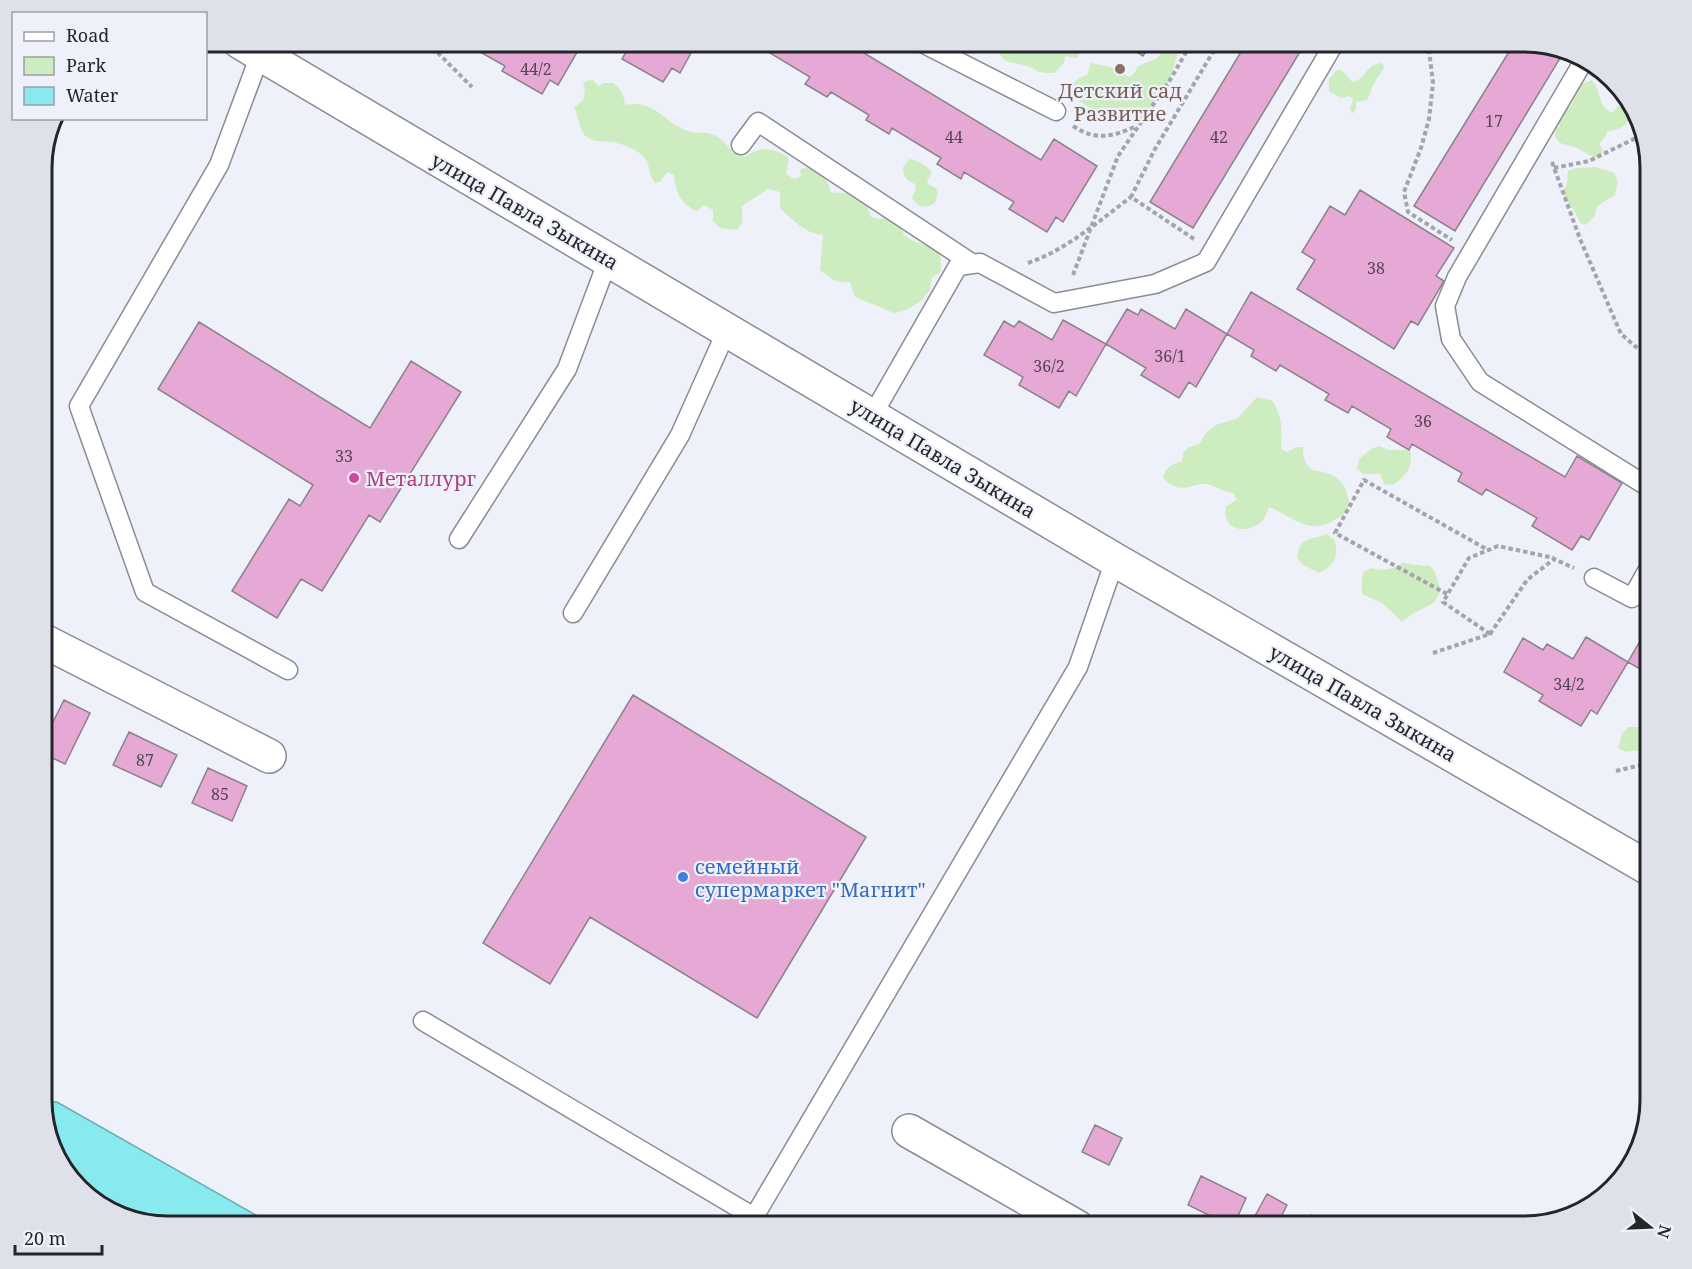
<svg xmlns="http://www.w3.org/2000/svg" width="1692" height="1269" viewBox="0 0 1692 1269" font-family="'Noto Serif',serif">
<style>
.green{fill:#cdedc1}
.water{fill:#88e9ee;stroke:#6aaeb3;stroke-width:1.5}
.building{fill:#e6a9d5;stroke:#8b8389;stroke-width:1.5}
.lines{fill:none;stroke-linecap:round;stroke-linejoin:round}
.lane-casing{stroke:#898c94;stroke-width:21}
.street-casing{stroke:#898c94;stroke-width:36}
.secondary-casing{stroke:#898c94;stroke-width:36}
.path{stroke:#a3a5ac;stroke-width:4;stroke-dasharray:4.5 3;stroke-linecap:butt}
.lane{stroke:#fff;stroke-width:18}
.street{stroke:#fff;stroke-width:33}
.secondary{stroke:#fff;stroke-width:33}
.education-dot{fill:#8d6e63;stroke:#eef1fa;stroke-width:2}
.hotel-dot{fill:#d1479c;stroke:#eef1fa;stroke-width:2}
.shop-dot{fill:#3f7fe0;stroke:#eef1fa;stroke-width:2}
.labels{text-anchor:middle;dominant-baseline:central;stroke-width:4.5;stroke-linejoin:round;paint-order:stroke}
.number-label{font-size:16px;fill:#544653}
.education-label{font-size:20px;fill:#785e54;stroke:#eef1fa}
.street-label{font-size:20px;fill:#242528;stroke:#eef1fa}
.hotel-label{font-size:20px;fill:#b23c85;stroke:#eef1fa;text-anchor:start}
.shop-label{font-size:20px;fill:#366cbe;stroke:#eef1fa;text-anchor:start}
.rim{fill:none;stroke:#242528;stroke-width:3}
</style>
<rect width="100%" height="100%" fill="#eef1fa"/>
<!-- green -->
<path class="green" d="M998 42H1072L1073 49 1079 54 1077 58 1065 56 1064 63 1054 73C1050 73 1044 73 1040 72 1035 71 1032 67 1027 66 1009 61 999 65 998 42Z
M1171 42H1181L1170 80 1142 119 1133 117 1128 112C1105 118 1090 110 1073 96 1071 82 1074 80 1087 75L1091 63 1111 67 1129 77 1134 74 1138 66 1156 59Z
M1381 63 1384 66C1382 73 1379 75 1376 80 1372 85 1371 93 1367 100L1356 102V109L1352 114 1350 108 1353 100 1350 96 1341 98 1329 91V79L1338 69 1346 74 1352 82C1363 80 1364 72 1372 66 1374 64 1378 64 1381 63Z
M593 80 598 86 604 83H613C621 89 624 95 625 105 656 99 663 123 688 131 697 134 707 131 716 136 728 142 729 153 745 157 758 146 776 147 789 158L786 174 794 179 801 176 800 169 811 167C823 174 827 179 831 192 857 195 863 189 871 217L880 219C894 212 900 224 904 235 909 238 916 243 922 244 943 249 940 250 941 272L932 277 930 290 921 301 906 310 894 313 855 297 850 282C836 284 830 278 820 270L823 235C804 233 793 220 780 208V192L768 189 742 206V223L737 230 720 228 713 221V210L704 205 697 211C680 204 676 192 674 175L667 172 660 182 655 183C648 175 651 165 644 157 636 149 622 143 610 142 603 141 594 142 587 137 579 132 579 116 574 108L583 100 585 90 583 85 586 81Z
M1592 80C1602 90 1597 107 1612 113L1618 106H1627L1632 113C1628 125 1621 130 1608 131L1603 140 1599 143 1603 150 1600 156 1595 158 1577 148 1560 143 1555 137 1556 128 1560 126 1557 116 1562 110 1571 106 1581 84Z
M909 159C919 161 926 164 932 173L927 180 928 184 936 188 938 193 935 203C925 209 919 208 912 198L916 188 915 184C906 180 903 176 903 167Z
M1596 167 1614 173 1618 182 1615 195 1597 206 1595 216 1586 225 1580 223C1576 210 1567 204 1562 192L1567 184 1568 171 1576 168Z
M1257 397 1273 401C1283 420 1282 429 1281 449L1287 452 1297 447H1303C1303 454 1304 463 1310 468 1314 472 1318 470 1323 472 1339 476 1346 485 1349 501 1350 507 1346 513 1341 516 1311 538 1298 519 1269 507 1267 511 1266 517 1263 520 1250 535 1220 532 1226 506L1237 500 1233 493C1224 492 1218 488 1210 485 1194 479 1185 499 1163 478 1166 467 1171 464 1182 462L1183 453 1189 447 1199 444 1207 432 1216 425 1238 418Z
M1379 446 1389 450H1409L1411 453C1412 469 1406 476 1393 485L1384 484 1380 474H1363L1357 468 1359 459 1371 449Z
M1326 534 1334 539C1340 555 1334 566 1319 573L1303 565 1297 558C1300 536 1309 541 1326 534Z
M1403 563 1424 566 1429 565 1434 570 1441 590 1434 603 1412 614 1402 622 1382 603 1362 594V578L1364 571 1372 568C1386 572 1391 569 1403 563Z
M1628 727H1647L1650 729V751C1641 752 1634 749 1626 752L1618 748 1622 734Z"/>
<!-- water -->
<path class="water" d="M42 1101 57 1102 277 1227H169L91 1201 55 1157 42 1108Z"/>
<!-- building -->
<path class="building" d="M467 42H583L558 85 550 80 542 94 502 71 505 66 466 44Z
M608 42H697L680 73 672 68 663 82 622 59 626 52Z
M740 42H846L1041 160 1054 139 1097 166 1063 222 1056 217 1047 232 1009 209 1014 202 964 172 961 179 937 164 941 158 892 128 889 134 866 120 869 115 831 92 827 97 805 84 810 77 760 47 757 52Z
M1122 42H1152L1143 56Z
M1247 42H1306L1193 228 1150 202Z
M1515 42H1523L1562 55 1455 231 1414 206Z
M1360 190 1454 248 1436 276 1444 281 1418 325 1411 321 1394 349 1297 289 1315 260 1302 252 1330 206 1345 215Z
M1251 292 1565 477 1577 456 1622 483 1589 540 1581 536 1572 550 1532 526 1537 518 1486 489 1482 495 1458 481 1462 473 1412 444 1409 450 1387 437 1391 429 1352 406 1348 413 1325 400 1329 394 1280 365 1276 371 1251 356 1254 350 1227 334Z
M1127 309 1138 315 1141 309 1175 329 1186 309 1227 334 1196 387 1189 382 1179 398 1141 375 1146 368 1106 344Z
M1063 320 1106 344 1076 396 1069 391 1059 408 1019 385 1023 377 984 355 1004 321 1014 327 1019 321 1052 340Z
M199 322 370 428 411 361 461 392 380 522 369 515 322 591 301 579 277 618 232 591 289 499 300 506 313 485 158 389Z
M1648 627 1650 629V675L1628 662Z
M1586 637 1628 662 1597 714 1591 710 1581 726 1539 701 1543 695 1504 672 1523 638 1543 650 1547 644 1573 659Z
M633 695 866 837 757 1018 590 917 550 984 483 943Z
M64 700 90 713 65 764 42 753V744Z
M129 732 177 755 161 787 113 765Z
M208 768 247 786 232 821 192 803Z
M1095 1125 1122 1138 1109 1165 1082 1152Z
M1201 1176 1246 1198 1233 1227 1188 1205Z
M1267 1194 1287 1205 1276 1227H1249Z
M1311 1215 1336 1227H1305Z"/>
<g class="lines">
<defs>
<path id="lane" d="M920 42 1056 111
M260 55 219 165 79 406 145 592 288 670
M1583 62 1457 277 1445 306 1451 339 1480 382 1650 488
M741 145 758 122 973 264
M872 416 958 266 980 263 1054 303 1155 284 1206 262 1335 42
M459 539 567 369 608 260
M1594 578 1632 598 1650 566
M573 613 680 435 727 330
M423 1021 754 1217 1078 667 1115 560"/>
<path id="street" d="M42 640 269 756
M909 1131 1077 1227"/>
<path id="secondary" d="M240 42 1115 560 1650 869"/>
</defs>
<!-- lane casing -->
<use href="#lane" class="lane-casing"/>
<!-- street casing -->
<use href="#street" class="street-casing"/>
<!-- secondary casing -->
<use href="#secondary" class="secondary-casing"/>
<!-- path -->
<path class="path" d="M427 42 472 87
M1428 42 1433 83 1429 119 1421 148 1404 192 1408 212 1452 240
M1073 126C1095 141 1113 137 1136 126
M1552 162 1580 239 1621 334 1650 359
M1554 168 1589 161 1642 135
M1194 239 1131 197 1155 149 1219 42
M1028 263C1066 250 1099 221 1131 197
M1073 275 1118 156 1170 80 1192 42
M1447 594 1335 533 1364 480 1488 550
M1490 634 1443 602 1469 558 1498 546 1554 558
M1433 653 1490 634 1527 580 1554 559 1574 568
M1616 771 1650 763"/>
<!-- lane -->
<use href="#lane" class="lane"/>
<!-- street -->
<use href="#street" class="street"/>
<!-- secondary -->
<use href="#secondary" class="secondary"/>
</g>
<!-- markers -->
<circle class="education-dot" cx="1120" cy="69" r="6"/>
<circle class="hotel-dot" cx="354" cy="478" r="6"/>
<circle class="shop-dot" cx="683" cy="877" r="6"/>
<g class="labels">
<!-- number labels -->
<g class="number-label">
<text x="536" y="69">44/2</text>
<text x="1494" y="121">17</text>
<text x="954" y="137">44</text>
<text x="1219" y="137">42</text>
<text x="1376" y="268">38</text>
<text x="1170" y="356">36/1</text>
<text x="1049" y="366">36/2</text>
<text x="1423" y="421">36</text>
<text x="344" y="456">33</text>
<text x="1569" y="684">34/2</text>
<text x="145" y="760">87</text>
<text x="220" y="794">85</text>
</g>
<!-- education labels -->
<g class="education-label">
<text x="1120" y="90">Детский сад<tspan x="1120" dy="23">Развитие</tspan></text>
</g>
<!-- street labels -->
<g class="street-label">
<text transform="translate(525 211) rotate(30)">улица Павла Зыкина</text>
<text transform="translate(943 458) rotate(31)">улица Павла Зыкина</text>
<text transform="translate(1363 703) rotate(30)">улица Павла Зыкина</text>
</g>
<!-- hotel labels -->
<g class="hotel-label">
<text x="366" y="478">Металлург</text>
</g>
<!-- shop labels -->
<g class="shop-label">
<text x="695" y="866">семейный<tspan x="695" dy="23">супермаркет "Магнит"</tspan></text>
</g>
</g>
<!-- crop -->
<path d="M0 0H1692V1269H0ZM168 52H1524A116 116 0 0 1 1640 168V1100A116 116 0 0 1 1524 1216H168A116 116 0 0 1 52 1100V168A116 116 0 0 1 168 52Z" fill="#dee1e9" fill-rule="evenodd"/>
<path class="rim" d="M168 52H1524A116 116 0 0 1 1640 168V1100A116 116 0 0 1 1524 1216H168A116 116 0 0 1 52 1100V168A116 116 0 0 1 168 52Z"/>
<!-- legend -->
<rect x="12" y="12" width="195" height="108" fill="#eef1fa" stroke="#9d9fa6" stroke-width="1.5"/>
<rect x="24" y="32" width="30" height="9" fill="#ffffff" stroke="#9d9fa6" stroke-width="1.5"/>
<text x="66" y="42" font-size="18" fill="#242528">Road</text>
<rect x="24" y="57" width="30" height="18" fill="#cdedc1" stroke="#9d9fa6" stroke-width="1.5"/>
<text x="66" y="72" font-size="18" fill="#242528">Park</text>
<rect x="24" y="87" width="30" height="18" fill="#88e9ee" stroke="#9d9fa6" stroke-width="1.5"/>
<text x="66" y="102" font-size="18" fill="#242528">Water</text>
<!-- north arrow -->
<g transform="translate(1650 1227) rotate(108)" stroke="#eef1fa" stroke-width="4.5" paint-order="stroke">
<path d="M0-4.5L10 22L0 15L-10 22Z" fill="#242528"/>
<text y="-9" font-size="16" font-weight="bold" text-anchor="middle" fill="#242528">N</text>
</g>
<!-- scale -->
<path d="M15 1245v9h87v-9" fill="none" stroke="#242528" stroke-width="3"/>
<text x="24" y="1245" font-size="18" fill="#242528" stroke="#eef1fa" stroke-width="4.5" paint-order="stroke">20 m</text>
</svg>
